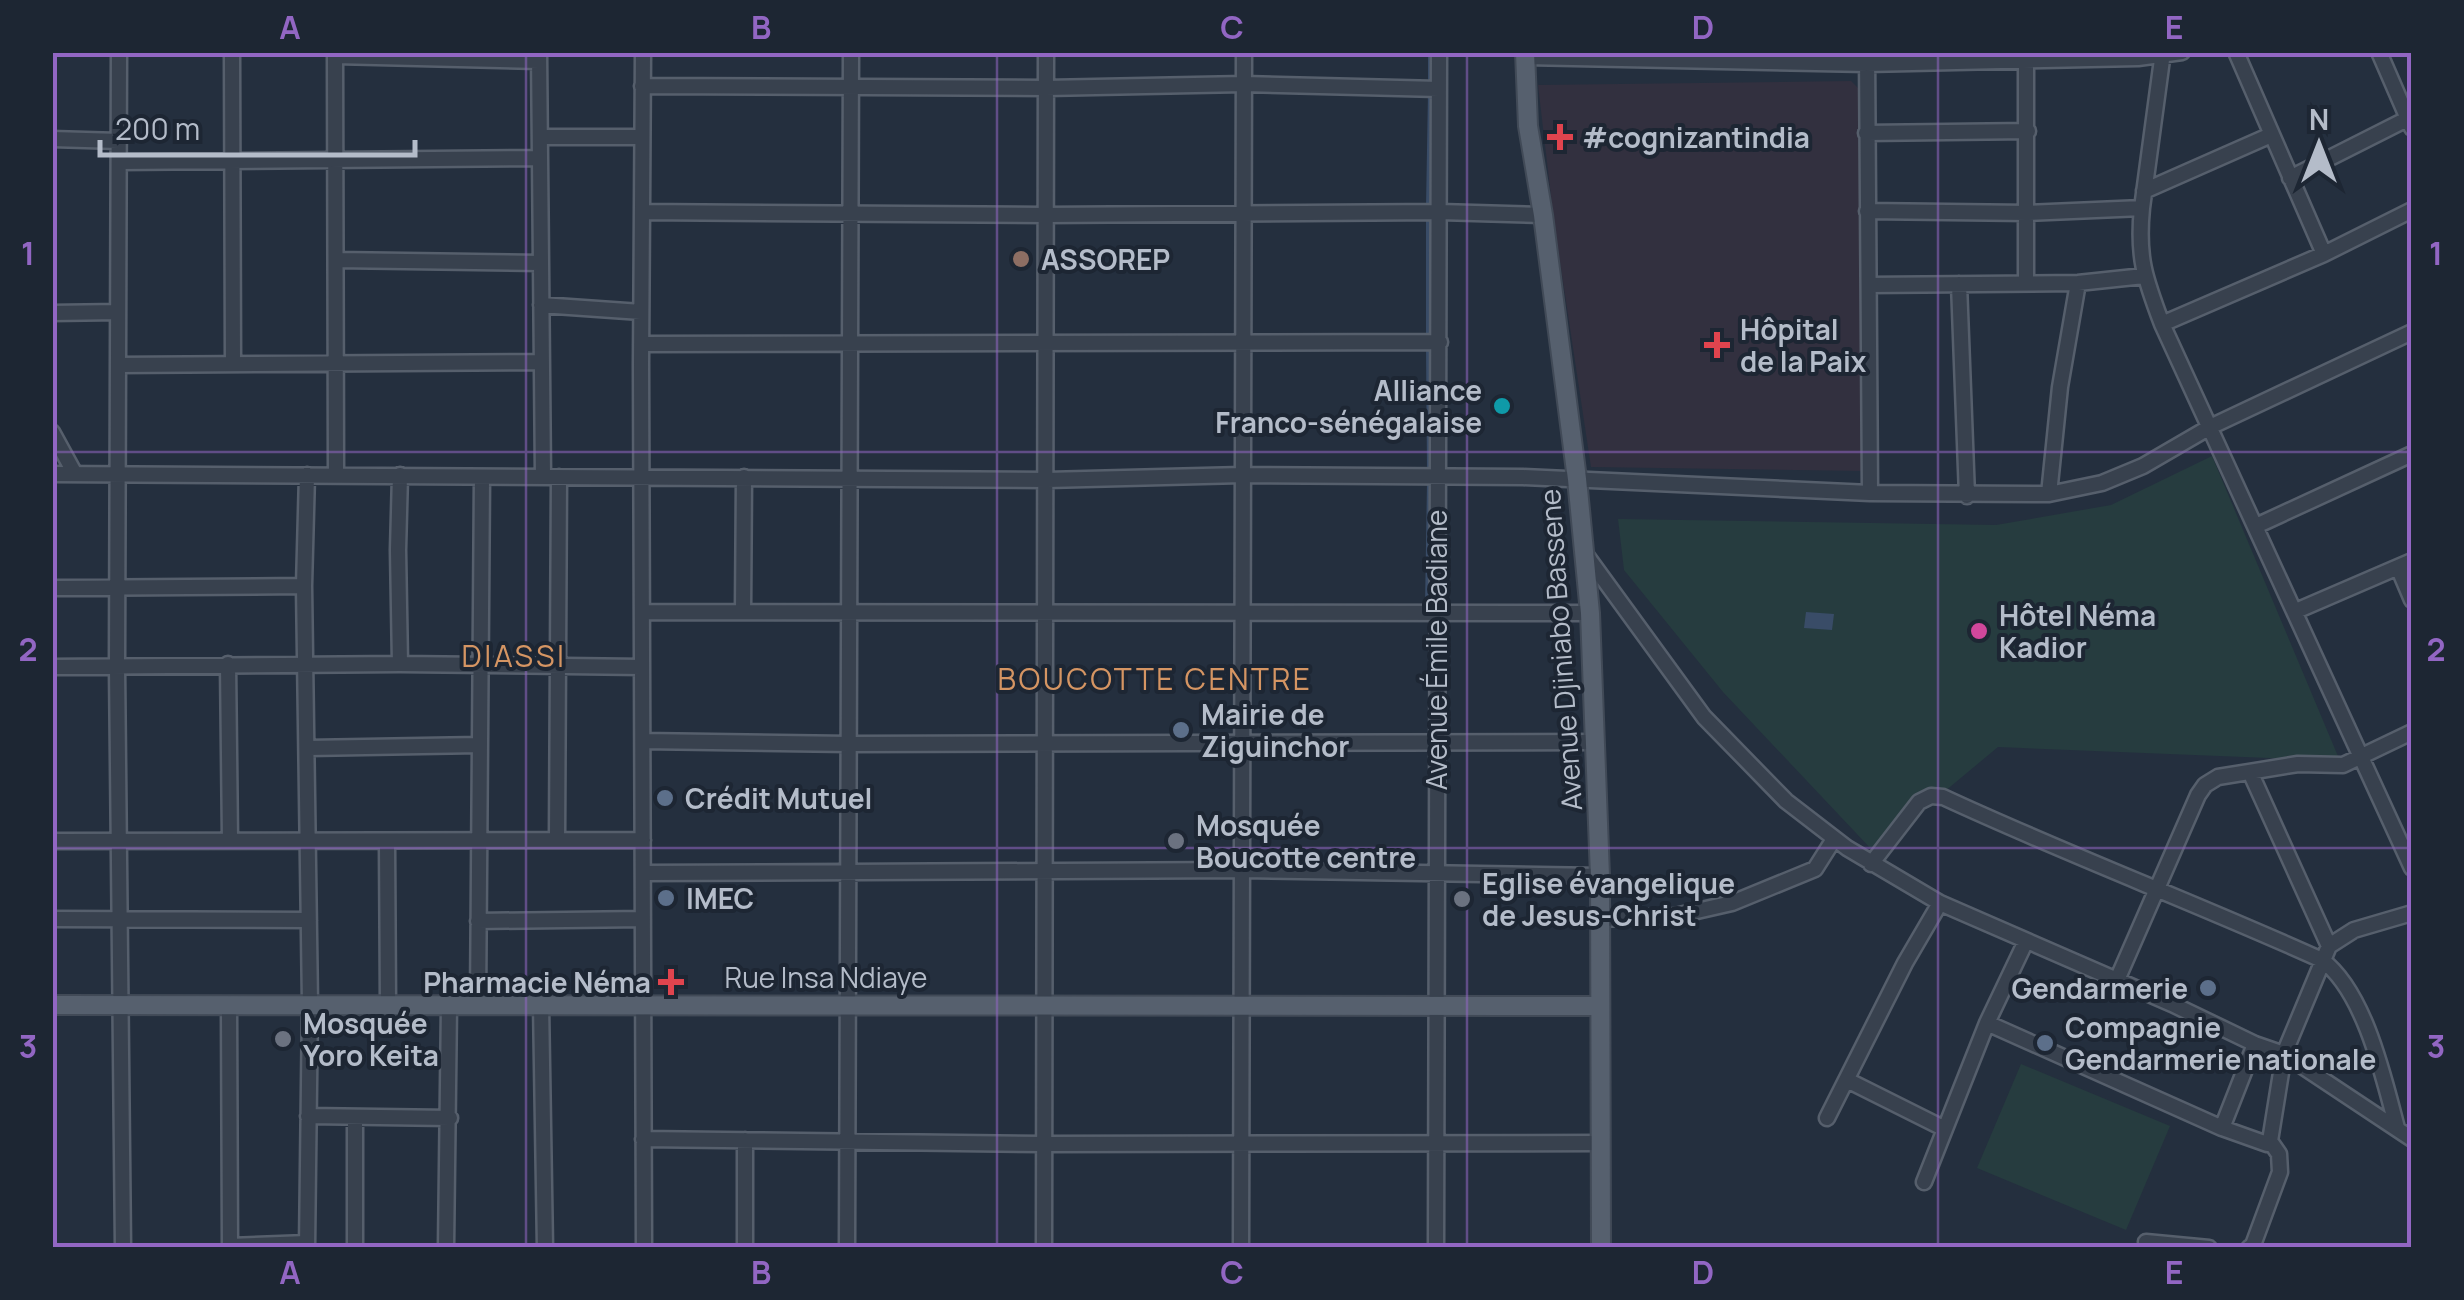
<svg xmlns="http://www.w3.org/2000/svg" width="2464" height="1300" viewBox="0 0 2464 1300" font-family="Manrope,sans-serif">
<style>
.medical{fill:#32303f}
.green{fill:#263c3f}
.water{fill:#394c67}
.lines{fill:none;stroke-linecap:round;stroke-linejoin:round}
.stream{stroke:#394c67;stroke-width:4}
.minor-casing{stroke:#565f6c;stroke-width:19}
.major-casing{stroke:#414a57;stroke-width:22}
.minor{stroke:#38414e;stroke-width:14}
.major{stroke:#56606e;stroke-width:18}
.grid{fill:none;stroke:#9266c3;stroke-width:2.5;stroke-opacity:0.55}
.health-dot{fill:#e0444e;stroke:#1d2633;stroke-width:4}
.education-dot{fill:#8d6e63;stroke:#1d2633;stroke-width:4}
.culture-dot{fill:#0f9aa8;stroke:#1d2633;stroke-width:4}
.hotel-dot{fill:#d1479c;stroke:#1d2633;stroke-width:4}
.service-dot{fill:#5c6f8a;stroke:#1d2633;stroke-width:4}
.worship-dot{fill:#6b7280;stroke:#1d2633;stroke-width:4}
.labels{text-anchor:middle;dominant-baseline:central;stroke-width:8;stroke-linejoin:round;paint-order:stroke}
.poi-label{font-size:28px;font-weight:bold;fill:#b4bcc9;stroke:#1d2633;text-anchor:start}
.street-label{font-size:28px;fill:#b4bcc9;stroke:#1d2633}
.neighbourhood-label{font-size:30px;letter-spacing:2.5px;fill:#d59563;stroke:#1d2633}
.neatline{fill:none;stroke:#9266c3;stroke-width:4}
.grid-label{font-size:32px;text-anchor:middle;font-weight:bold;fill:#9266c3}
</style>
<rect width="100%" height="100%" fill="#242f3e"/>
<!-- medical -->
<path class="medical" d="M1851 81 1858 88 1863 471 1591 467 1554 222 1538 85Z"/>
<!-- green -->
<path class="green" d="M2212 456 2340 761 1998 747 1873 851 1723 692 1624 570 1618 519 1996 525 2111 505Z
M2021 1064 2170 1126 2126 1230 1977 1168Z"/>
<!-- water -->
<path class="water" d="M1806 612 1834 614 1832 630 1804 628Z"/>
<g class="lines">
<!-- stream -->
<path class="stream" d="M1430 52V82
M1428 207 1430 92
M1428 217V337
M1428 347 1429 472
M1427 607 1429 482"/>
<defs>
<path id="minor" d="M119 52 117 667 123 1248
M232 52 233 364
M335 52 336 474
M539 52 543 477
M643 52 641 364 644 1248
M1867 52 1870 493
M2163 52 2142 208C2137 257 2145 279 2162 324L2412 868
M2236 52 2324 254
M2379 52 2412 128
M335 56 539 61
M1525 57 1867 64 2138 58 2182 52
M642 86 1046 88 1244 84 1439 89
M1866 133 2028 131
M540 137H641
M52 139 119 141
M119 162 540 158
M2290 178 2407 119
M2144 191 2271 135
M1867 211 2028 213 2142 208
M642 212 1046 215 1440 212 1543 215
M336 260 540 263
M2026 283V52
M1959 284 1967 496
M1869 285 2078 283 2144 276
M541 305 641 312
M52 313 118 312
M2162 324 2324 254 2412 210
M641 344 1440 342
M118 365 541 362
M52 432 75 474
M52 474 1047 480 1242 475 1523 477 1870 493 2049 494 2102 483 2143 466 2210 427 2412 332
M307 475 304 586 310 1004 307 1248
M400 475 398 550 400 664
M2049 494 2060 387 2078 283
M2256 526 2412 454
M1586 555 1704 717 1786 801 1847 848 1940 903 2172 1004 2255 1044 2284 1054 2412 1139
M2398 567 2412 600
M52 588 304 586
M2296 611 2412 561
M642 612 1590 613
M743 612 744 477
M228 664 230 840
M52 667 400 664 642 667
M643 741 849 744 1595 742
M308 748 479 745
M2251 774 2329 946
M557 840 559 477
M52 841 643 840
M387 842 388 1005
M1871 864 1919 802 1931 796 1943 797C2068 855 2196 903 2322 960 2365 992 2384 1079 2397 1128
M643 873 1243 870 1600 876
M52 919 309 920
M1600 919 1675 916 1732 903 1815 869 1834 839
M478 921 643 919
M2117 980 2198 795 2205 785 2218 777 2298 764 2343 765 2412 732
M541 1004 545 1248
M478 1005 482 477
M229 1006 230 1248
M1987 1023 2222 1128 2267 1144 2270 1141 2284 1054 2329 946 2354 930 2412 913
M1847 1080 1945 1129
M308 1116 450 1118
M1827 1118 1905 963 1940 903
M2222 1128 2255 1044
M643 1139 1044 1144 1600 1143
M745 1140V1248
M1924 1182 1987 1023 2026 941
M2146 1242 2209 1248
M230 1246 307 1243
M355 1248V1117
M446 1248 449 1005
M847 1248 851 52
M1044 1248 1046 52
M1241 1248 1244 52
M1436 1248 1439 52
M2249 1248 2253 1245 2280 1172 2279 1154 2270 1141"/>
<path id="major" d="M1525 52 1528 126 1543 215 1577 479 1590 613 1600 876 1601 1248
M52 1005 1599 1006"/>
</defs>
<!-- minor casing -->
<use href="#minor" class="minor-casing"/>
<!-- major casing -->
<use href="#major" class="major-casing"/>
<!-- minor -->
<use href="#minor" class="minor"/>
<!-- major -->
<use href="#major" class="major"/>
</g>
<!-- grid -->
<path class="grid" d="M526 52V1248M997 52V1248M1467 52V1248M1938 52V1248M52 452H2412M52 848H2412"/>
<!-- markers -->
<g class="health-dot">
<path d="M1555 122h10v10h10v10h-10v10h-10v-10h-10v-10h10z"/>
<path d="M1712 330h10v10h10v10h-10v10h-10v-10h-10v-10h10z"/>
<path d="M666 967h10v10h10v10h-10v10h-10v-10h-10v-10h10z"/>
</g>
<circle class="education-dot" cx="1021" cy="259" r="10"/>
<circle class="culture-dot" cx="1502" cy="406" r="10"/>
<circle class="hotel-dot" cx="1979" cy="631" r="10"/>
<g class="service-dot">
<circle cx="1181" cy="730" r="10"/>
<circle cx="665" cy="798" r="10"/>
<circle cx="666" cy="898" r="10"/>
<circle cx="2208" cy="988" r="10"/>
<circle cx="2045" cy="1043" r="10"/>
</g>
<g class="worship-dot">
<circle cx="1176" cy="841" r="10"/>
<circle cx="1462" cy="899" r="10"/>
<circle cx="283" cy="1039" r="10"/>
</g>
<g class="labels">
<!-- poi labels -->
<g class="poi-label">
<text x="1582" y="137">#cognizantindia</text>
<text x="1041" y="259">ASSOREP</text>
<text x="1740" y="329">Hôpital<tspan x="1740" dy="32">de la Paix</tspan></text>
<text x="1482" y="390" text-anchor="end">Alliance<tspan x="1482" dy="32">Franco-sénégalaise</tspan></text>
<text x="1999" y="615">Hôtel Néma<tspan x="1999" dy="32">Kadior</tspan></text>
<text x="1201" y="714">Mairie de<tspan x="1201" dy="32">Ziguinchor</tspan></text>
<text x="685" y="798">Crédit Mutuel</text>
<text x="1196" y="825">Mosquée<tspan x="1196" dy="32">Boucotte centre</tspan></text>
<text x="1482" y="883">Eglise évangelique<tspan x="1482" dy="32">de Jesus-Christ</tspan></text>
<text x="686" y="898">IMEC</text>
<text x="651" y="982" text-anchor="end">Pharmacie Néma</text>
<text x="2188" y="988" text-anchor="end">Gendarmerie</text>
<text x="303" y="1023">Mosquée<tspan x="303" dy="32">Yoro Keita</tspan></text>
<text x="2065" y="1027">Compagnie<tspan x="2065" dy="32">Gendarmerie nationale</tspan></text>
</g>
<!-- street labels -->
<g class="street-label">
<text transform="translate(1436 650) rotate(-90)">Avenue Émile Badiane</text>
<text transform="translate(1560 650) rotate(-94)">Avenue Djiniabo Bassene</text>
<text x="826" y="977">Rue Insa Ndiaye</text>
</g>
<!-- neighbourhood labels -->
<g class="neighbourhood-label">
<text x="514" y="655">DIASSI</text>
<text x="1155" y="678">BOUCOTTE CENTRE</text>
</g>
</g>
<!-- border -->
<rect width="2464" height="1300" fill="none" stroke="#1d2633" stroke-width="110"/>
<!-- north arrow -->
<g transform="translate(2319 145)" stroke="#1d2633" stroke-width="8" paint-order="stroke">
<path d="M0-8L18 38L0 25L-18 38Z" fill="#b4bcc9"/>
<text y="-15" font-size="28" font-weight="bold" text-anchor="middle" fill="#b4bcc9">N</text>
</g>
<!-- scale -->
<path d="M100 140v15h315v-15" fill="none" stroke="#b4bcc9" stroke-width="5"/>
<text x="115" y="140" font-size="30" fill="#b4bcc9" stroke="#1d2633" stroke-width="8" paint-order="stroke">200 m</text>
<rect x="55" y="55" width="2354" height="1190" class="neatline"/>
<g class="grid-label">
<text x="290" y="39">A</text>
<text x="761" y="39">B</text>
<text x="1232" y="39">C</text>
<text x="1703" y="39">D</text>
<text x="2174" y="39">E</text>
<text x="28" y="265">1</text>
<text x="2436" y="265">1</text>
<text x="28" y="661">2</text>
<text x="2436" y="661">2</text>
<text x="28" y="1058">3</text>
<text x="2436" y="1058">3</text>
<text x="290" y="1284">A</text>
<text x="761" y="1284">B</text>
<text x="1232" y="1284">C</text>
<text x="1703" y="1284">D</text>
<text x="2174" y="1284">E</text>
</g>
</svg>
